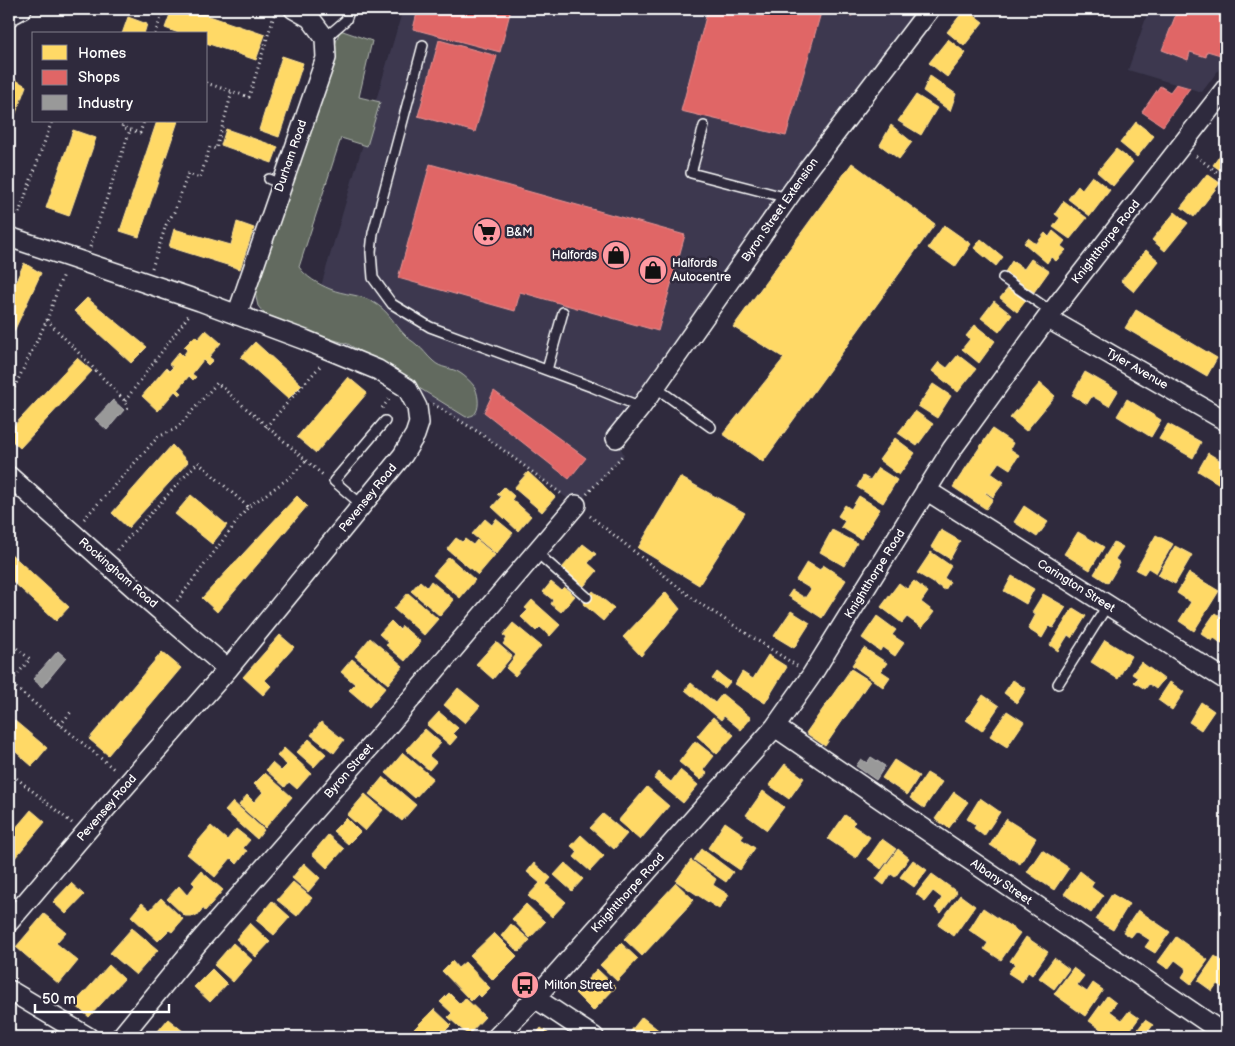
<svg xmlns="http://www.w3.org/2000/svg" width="1235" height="1046" viewBox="0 0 1235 1046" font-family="'Balsamiq Sans',sans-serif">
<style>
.built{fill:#3c394f}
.green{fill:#626b5f;stroke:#b0b5af}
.homes{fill:#ffd966;stroke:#ffe494}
.shops{fill:#e06666;stroke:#e99494}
.industry{fill:#999;stroke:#b8b8b8}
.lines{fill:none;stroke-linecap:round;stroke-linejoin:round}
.lane-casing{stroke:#fff;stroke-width:12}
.street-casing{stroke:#fff;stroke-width:22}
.path{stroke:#fff;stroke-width:3;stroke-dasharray:1 4;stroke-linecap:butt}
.lane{stroke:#2f2a3d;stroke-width:9}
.street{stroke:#2f2a3d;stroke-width:19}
.labels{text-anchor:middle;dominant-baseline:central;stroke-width:5;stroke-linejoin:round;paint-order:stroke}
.street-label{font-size:12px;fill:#fff;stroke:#2f2a3d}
.poi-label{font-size:12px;fill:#fff;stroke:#2f2a3d;text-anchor:start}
</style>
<rect width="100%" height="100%" fill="#2f2a3d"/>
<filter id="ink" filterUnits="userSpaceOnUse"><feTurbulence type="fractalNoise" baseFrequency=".02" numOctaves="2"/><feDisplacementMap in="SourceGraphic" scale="10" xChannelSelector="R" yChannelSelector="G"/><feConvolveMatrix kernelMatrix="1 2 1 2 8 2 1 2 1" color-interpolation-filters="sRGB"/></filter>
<g filter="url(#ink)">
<!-- built -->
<path class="built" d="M403 9H930L616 438 624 455 576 505 483 435 407 388 305 340Z
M1149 9H1226V60L1202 92 1128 70Z"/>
<!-- green -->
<path class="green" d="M340 30 372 41 359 97 380 102 367 146 341 138 299 267C306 277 318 284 330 289 344 295 360 294 373 302 389 311 393 323 405 335 408 339 413 341 417 345 423 349 427 356 433 361 441 369 451 367 460 373 465 376 471 382 474 386 478 392 480 406 476 412 474 416 470 416 466 417L348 344 270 321 258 306 255 293 259 274Z"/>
<!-- homes -->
<path class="homes" d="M172 9H189L265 35 256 60 206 43V34H181L165 28Z
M965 9H966L983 22 964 46 947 32Z
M128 17 147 24 144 34H122Z
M948 39 966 53 947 77 929 63Z
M282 56 303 63 279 137 259 130Z
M9 76 26 86 9 132Z
M930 76 956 94 950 111 923 91Z
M916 95 937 108 921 135 898 121Z
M157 121H178L139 237 120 231Z
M1136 122 1154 136 1137 157 1120 143Z
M891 125 912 142 899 159 880 145Z
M226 129 278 147 272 163 221 145Z
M73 130 96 138 69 216 46 208Z
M1226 147V174L1213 165Z
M1116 149 1133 162 1113 186 1097 172Z
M852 163 935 224 763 462 723 434 784 358 733 327Z
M1207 174 1220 183 1194 217 1181 207Z
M1092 176 1110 190 1090 216 1068 199 1078 186 1082 189Z
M1064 201 1087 218 1070 239 1053 227 1060 218 1055 214Z
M1175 212 1188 223 1165 251 1152 240Z
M237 222 254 228 240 269 169 247 174 229 231 245Z
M944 225 971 244 955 267 928 248Z
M1053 231 1065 241 1061 246 1066 250 1056 261 1051 257 1047 263 1024 243 1028 238 1036 244 1045 233 1049 237Z
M981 239 1003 257 996 266 974 248Z
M1146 250 1159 261 1134 292 1121 281Z
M1031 259 1049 271 1034 292 1005 272 1012 261 1024 269Z
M24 263 41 273 9 342V297Z
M1010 286 1027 299 1017 312 1000 298Z
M87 298 147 347 131 363 74 311Z
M994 301 1012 315 999 332 981 318Z
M1136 310 1217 358 1207 376 1125 328Z
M975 325 995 341 979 363 962 349 970 339 966 336Z
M206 330 221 343 209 357 213 360 208 365 203 360 192 374 196 377 193 380 189 376 178 389 182 393 179 395 175 391 158 411 142 396 166 368 169 371 173 367 169 364 179 352 183 356 187 350 184 347 195 336 198 339Z
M255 342 302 385 288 399 241 357Z
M958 355 976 369 958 392 932 371 939 362 947 368Z
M77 358 92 371 20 448 9 438V431Z
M1085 372 1118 391 1109 406 1092 396 1087 404 1072 395Z
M348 377 367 393 316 453 297 437Z
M1040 383 1055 396 1026 431 1010 418Z
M933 384 951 396 937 418 918 406Z
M1127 399 1161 420 1151 437 1117 416Z
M915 411 933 424 917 446 898 433Z
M1168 424 1201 442 1193 458 1159 439Z
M992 429 1013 443 1010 449 1019 455 1010 469 999 462 991 473 1004 482 993 497 986 492 985 493 993 499 986 509 953 487Z
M895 438 915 453 899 475 879 460Z
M172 445 188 462 128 528 112 513Z
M1208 453 1226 464V488L1198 471Z
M878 468 897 480 883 503 857 487 863 476 870 480Z
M528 472 555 497 542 512 514 488Z
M680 477 745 513 699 585 638 548Z
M504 487 514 496 512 499 531 516 518 531 492 507 501 497 497 494Z
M191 495 227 525 212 544 175 514Z
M297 496 307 506 217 612 202 598Z
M859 496 880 509 861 539 841 527 845 521 838 516 845 505 851 509Z
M1024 506 1048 522 1037 537 1014 522Z
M485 519 492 525 496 519 513 533 496 554 472 534Z
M832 530 857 543 844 566 820 552Z
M941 530 960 541 950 559 931 547Z
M1078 532 1104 547 1090 570 1064 554Z
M1156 535 1173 544 1156 573 1148 568 1144 574 1136 570Z
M456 538 462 542 465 539 473 545 477 540 495 555 478 575 447 549Z
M1114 542 1123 547 1115 559 1120 563 1108 583 1094 574Z
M583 544 596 554 588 563 597 571 584 586 562 568Z
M1175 546 1192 555 1175 584 1158 575Z
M9 552 69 607 56 621 9 578Z
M931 552 951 566 944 578 950 582 945 590 917 573Z
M449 557 475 580 460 598 433 575Z
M807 562 820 570 823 565 846 580 822 618 788 596 792 590 805 598 811 589 796 580Z
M1189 573 1219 591 1194 631 1179 621 1191 602 1177 593Z
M1012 576 1034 589 1026 604 1004 591Z
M420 581 427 587 431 581 454 600 440 616 411 591Z
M914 581 928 592 921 602 934 612 922 628 907 617 902 623 881 607 899 583 907 589Z
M551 582 561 590 564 587 575 596 561 612 551 604 553 600 543 592Z
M593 591 614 608 603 621 583 604Z
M666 592 680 609 641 656 623 637Z
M408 593 438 619 424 635 394 609Z
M1043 594 1066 607 1053 628 1049 626 1042 638 1028 629 1036 614 1032 612Z
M532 600 560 625 550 636 540 627 536 631 521 617 528 610 525 608Z
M1073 608 1086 616 1072 638 1068 635 1058 651 1050 645Z
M791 611 810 623 794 648 774 636Z
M1215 613 1226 621V647L1214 638 1212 641 1201 633Z
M877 616 896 630 892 635 904 643 895 656 882 647 880 651 862 638Z
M391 621 400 630 402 626 421 642 405 661 386 645 389 643 379 634Z
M513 623 541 646 515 676 506 668 516 655 503 644 507 638 503 635Z
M280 635 294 647 265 680 271 686 263 695 243 677Z
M370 638 403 666 388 684 355 656Z
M1105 640 1131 656 1118 679 1091 662Z
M496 642 512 656 493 679 476 664Z
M864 648 887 663 881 671 890 677 883 687 852 665Z
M162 652 181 668 108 755 89 739Z
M768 655 787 667 765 703 735 684 742 672 753 679Z
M352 659 386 687 369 707 349 690 355 684 341 672Z
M1141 662 1164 679 1156 689 1149 684 1145 689 1134 682 1138 678 1132 674Z
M851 669 870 681 825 746 806 733Z
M717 672 730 682 725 688 712 679Z
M1013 680 1026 689 1017 703 1004 693Z
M1170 682 1184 692 1172 710 1158 700Z
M691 683 715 703 722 694 751 718 741 730 724 716 721 720 685 690Z
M458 688 480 706 465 723 444 705Z
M983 695 999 706 982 731 966 720Z
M1201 702 1214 711 1201 730 1189 722Z
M1007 711 1024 722 1007 747 990 736Z
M439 712 458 728 453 733 457 737 450 745 427 725Z
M9 716 47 748 32 766 9 746Z
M713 717 734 735 717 754 697 736Z
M321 722 344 740 334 753 311 735Z
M425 729 441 743 429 756 436 762 429 770 406 750Z
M309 739 326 754 314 767 297 752Z
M695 741 714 756 703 770 707 773 701 780 679 762Z
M284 748 311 773 297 789 289 782 285 787 266 770 272 763 281 771 287 765 277 756Z
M403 753 433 778 415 798 386 773Z
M894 760 919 776 907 795 882 778Z
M785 764 804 778 789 799 769 785Z
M680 770 698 785 683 803 654 779 659 772 671 782Z
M265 773 292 797 265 828 239 805 247 795 254 802 263 792 254 784Z
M927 773 942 782 924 808 910 798Z
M383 777 416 805 402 821 369 794Z
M647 787 669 806 640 840 618 821Z
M763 791 784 807 767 830 746 815Z
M954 792 968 802 949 828 935 819Z
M365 794 383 810 365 831 347 815Z
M980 798 1000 812 984 836 974 828 976 825 967 819Z
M233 802 264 830 257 839 225 811Z
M31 810 45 822 9 865V836Z
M603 814 627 834 614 849 590 828Z
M845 815 855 822 852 825 870 837 856 858 828 839Z
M346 818 360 832 348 844 333 831Z
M1006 819 1036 838 1020 864 990 845Z
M725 822 744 835 741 839 755 848 740 870 708 848Z
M211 826 227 840 236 829 250 840 243 848 247 851 237 864 231 858 215 877 187 854Z
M328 835 344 849 327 868 312 854Z
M581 835 604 856 590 871 574 857 578 852 571 846Z
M882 839 896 849 881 869 868 859Z
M702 849 733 872 726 882 694 860Z
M898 849 909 858 895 877 891 874 884 885 876 879Z
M1042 850 1069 868 1054 890 1027 872Z
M691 860 716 879 713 885 729 895 719 909 676 881Z
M913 860 927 870 914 887 900 877Z
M304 863 320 878 308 892 292 878Z
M534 863 551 878 546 884 566 902 552 917 528 896 540 883 527 872Z
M565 863 583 879 572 891 554 875Z
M201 871 223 890 205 911 203 908 197 916H185L167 899 179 886 187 895 195 885 192 882Z
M1080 871 1094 882 1091 887 1103 896 1091 913 1064 894Z
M932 874 957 892 941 913 935 908 942 898 933 891 925 901 916 894Z
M293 882 312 898 297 916 277 900Z
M71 883 84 895 66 914 53 902Z
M676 883 694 900 642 956 624 939Z
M1112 894 1129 904 1113 930 1096 920Z
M960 895 975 906 954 936 938 925Z
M161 898 183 919 172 932 169 930 158 941 131 916 142 903 150 910Z
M272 901 290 917 274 935 256 920Z
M526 904 545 922 530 938 512 919Z
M983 908 1020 933 1001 960 984 949 988 943 969 930Z
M1138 910 1170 932 1155 953 1145 947 1150 940 1136 931 1131 937 1123 932Z
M44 914 66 932 56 943 78 961 59 984 16 947Z
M250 923 270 942 256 957 236 939Z
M511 924 530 940 519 952 501 936Z
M132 928 158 950 136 975 110 953Z
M494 933 517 956 493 980 470 956Z
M1026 937 1048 952 1032 975 1028 972 1022 982 1008 973 1015 964 1010 961Z
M1176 937 1208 960 1191 984 1182 977 1187 969 1175 960 1168 969 1158 962Z
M233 943 252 960 233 982 214 965Z
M621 943 638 959 617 981 600 965Z
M1215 956 1226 964V1002L1221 998 1226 990 1217 984 1212 991 1198 981Z
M1054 958 1069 969 1054 989 1039 978Z
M452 961 458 968 465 962 490 988 481 997 478 994 471 1001 442 971Z
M109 965 124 979 89 1017 74 1004Z
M1073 968 1084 976 1077 985 1087 992 1093 983 1103 990 1085 1016 1054 994Z
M212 969 227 984 210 1002 194 987Z
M597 969 616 987 593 1011 575 993Z
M449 993 460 1004 465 998 485 1017 468 1035 448 1017 452 1013 440 1002Z
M1107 996 1116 1003 1110 1011 1122 1020 1129 1011 1139 1018 1125 1037H1112L1089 1021Z
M434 1009 451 1025 439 1037H406Z
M642 1017 666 1036V1037H629L627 1036Z
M168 1019 189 1036 187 1037H153Z
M1145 1020 1153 1025 1147 1033 1154 1037H1132Z
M541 1028 553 1037H534Z"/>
<!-- shops -->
<path class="shops" d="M418 9H511L500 52 413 29Z
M708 9H822L786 136 681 111Z
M824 9H854L852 16Z
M1178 9H1226V47L1224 56 1207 51 1206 57 1190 52 1188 60 1162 50Z
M439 40 497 56 475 132 418 116Z
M1176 84 1190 88 1163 126 1142 112 1160 86 1170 92Z
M430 164 685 235 658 331 520 292 515 311 398 278Z
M494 391 586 458 569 479 484 412Z"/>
<!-- industry -->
<path class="industry" d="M113 400 124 410 107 430 95 419Z
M58 651 66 658 42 687 33 679Z
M871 757 885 766 876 780 856 766 861 759 867 763Z"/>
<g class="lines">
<defs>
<path id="lane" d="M325 38 346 20 350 9
M423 45 373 233 371 252 373 278 392 304 430 327 592 387 641 407
M704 126 691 173 788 198
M269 179 282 184
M1003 278 1052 312
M547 370 563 312
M655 387 711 427
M362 505 334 481 385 421
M536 552 587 597
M1058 684 1107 606"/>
<path id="street" d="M9 16 22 9
M9 237 200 301 305 340 378 370 407 388 417 407 419 423 415 435 403 455 362 505 228 669 108 806 9 922
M237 315 326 58 325 38 310 18 294 9
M1047 318 1226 421
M616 438 641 407 806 172 930 9
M9 476 134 588 228 669
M926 490 1226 680
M775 727 1226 1035
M9 990 88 1037
M535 998 594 1037
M121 1037 197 944 382 733 576 505
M497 1037 535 998 775 727 811 676 952 449 1047 318 1226 88"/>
</defs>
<!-- lane casing -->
<use href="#lane" class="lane-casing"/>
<!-- street casing -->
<use href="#street" class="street-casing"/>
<!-- path -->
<path class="path" d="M155 34 164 9
M206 83 249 97 276 9
M124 121 122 127 140 133 144 121
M1196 156 1226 179
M19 213 52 121
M90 247 130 130
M152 268 166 225 174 212 188 174 200 178 210 147 216 149 232 92
M47 320 125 401 128 410
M9 396 12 392 47 320 63 274
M125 401 189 315
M433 404 483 435 563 495
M382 408 391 397
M266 427 321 365
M587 494 623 455
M590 516 696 601 797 666
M84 519 158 437 177 428 217 383 324 476
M117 550 198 462 248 507
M177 601 248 507 289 478 306 461
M9 642 30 659 10 683
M9 685 10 683 115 770
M60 725 71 712
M9 772 72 823"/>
<!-- lane -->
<use href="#lane" class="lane"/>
<!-- street -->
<use href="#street" class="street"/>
</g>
</g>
<!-- icons -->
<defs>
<symbol id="supermarket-disc" viewBox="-11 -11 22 22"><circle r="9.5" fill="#ff9aa2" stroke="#2f2a3d"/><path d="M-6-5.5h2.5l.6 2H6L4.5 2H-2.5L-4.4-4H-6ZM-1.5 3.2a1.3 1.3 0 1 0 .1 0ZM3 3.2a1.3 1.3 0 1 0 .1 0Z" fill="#111"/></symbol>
<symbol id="shop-disc" viewBox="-11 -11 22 22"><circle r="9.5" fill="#ff9aa2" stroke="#2f2a3d"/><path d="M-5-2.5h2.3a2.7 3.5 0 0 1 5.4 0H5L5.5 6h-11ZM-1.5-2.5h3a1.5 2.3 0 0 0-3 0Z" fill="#111"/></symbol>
<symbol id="bus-disc" viewBox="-11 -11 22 22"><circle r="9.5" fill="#ff9aa2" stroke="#2f2a3d"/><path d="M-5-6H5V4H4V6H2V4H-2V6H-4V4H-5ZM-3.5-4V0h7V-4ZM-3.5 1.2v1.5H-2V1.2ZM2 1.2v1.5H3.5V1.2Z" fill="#111"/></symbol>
</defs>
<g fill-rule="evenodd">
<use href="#supermarket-disc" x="471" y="216" width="32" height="32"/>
<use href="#shop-disc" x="600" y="239" width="32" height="32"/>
<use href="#shop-disc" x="637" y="254" width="32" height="32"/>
<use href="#bus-disc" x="509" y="969" width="32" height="32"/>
</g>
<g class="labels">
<!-- street labels -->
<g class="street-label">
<text transform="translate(291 156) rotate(-71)">Durham Road</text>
<text transform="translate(780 210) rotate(-55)">Byron Street Extension</text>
<text transform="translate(1106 242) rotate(-52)">Knightthorpe Road</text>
<text transform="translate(1137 369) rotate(30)">Tyler Avenue</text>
<text transform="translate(368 498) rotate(-51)">Pevensey Road</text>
<text transform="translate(118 573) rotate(41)">Rockingham Road</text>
<text transform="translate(875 574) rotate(-58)">Knightthorpe Road</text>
<text transform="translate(1076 586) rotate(32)">Carington Street</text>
<text transform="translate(349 771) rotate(-49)">Byron Street</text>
<text transform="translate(107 808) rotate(-49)">Pevensey Road</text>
<text transform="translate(1001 882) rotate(34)">Albany Street</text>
<text transform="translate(628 893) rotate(-48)">Knightthorpe Road</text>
</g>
<!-- poi labels -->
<g class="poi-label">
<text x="506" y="232">B&amp;M</text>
<text x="597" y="255" text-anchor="end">Halfords</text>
<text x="672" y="263">Halfords<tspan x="672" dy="14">Autocentre</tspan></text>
<text x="544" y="985">Milton Street</text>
</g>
</g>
<!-- margin -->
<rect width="1235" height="1046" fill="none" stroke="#2f2a3d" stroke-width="30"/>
<rect x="15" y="15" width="1205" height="1016" fill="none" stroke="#fff" stroke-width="2" filter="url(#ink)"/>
<!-- legend -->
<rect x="32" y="32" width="175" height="90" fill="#2f2a3d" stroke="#827f8b"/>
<rect x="42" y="45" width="25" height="15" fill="#ffd966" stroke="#827f8b"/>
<text x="78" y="58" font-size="15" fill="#ffffff">Homes</text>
<rect x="42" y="70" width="25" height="15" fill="#e06666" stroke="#827f8b"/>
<text x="78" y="82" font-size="15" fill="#ffffff">Shops</text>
<rect x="42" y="95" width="25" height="15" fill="#999999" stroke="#827f8b"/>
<text x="78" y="108" font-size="15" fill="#ffffff">Industry</text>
<!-- scale -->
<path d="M35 1004v8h134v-8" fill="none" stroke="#ffffff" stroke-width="2.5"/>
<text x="42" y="1004" font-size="15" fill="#ffffff" stroke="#2f2a3d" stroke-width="4" paint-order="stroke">50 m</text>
</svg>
